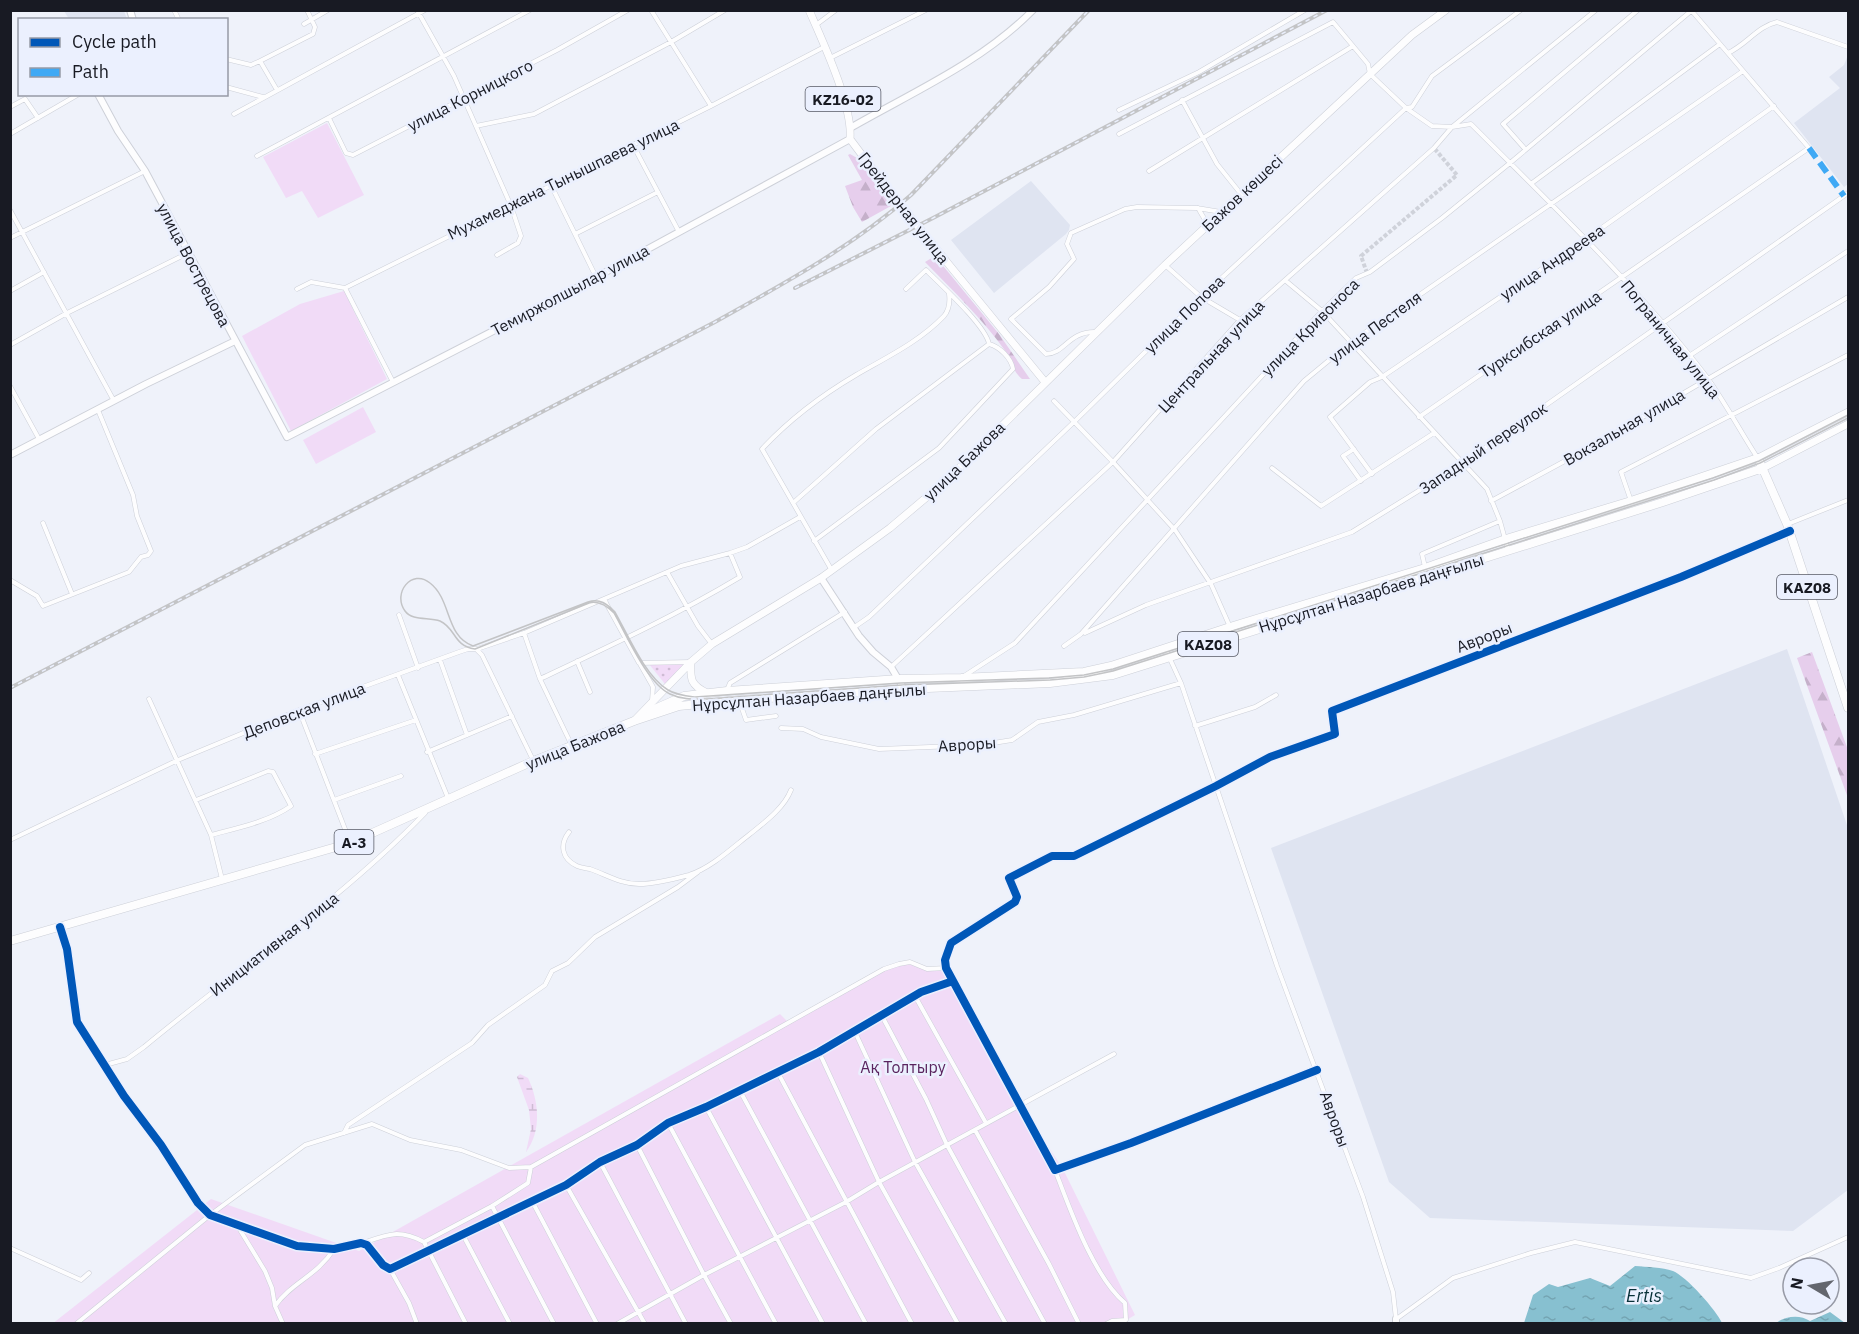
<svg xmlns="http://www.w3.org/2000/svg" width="1859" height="1334" viewBox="0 0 1859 1334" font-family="'IBM Plex Sans',sans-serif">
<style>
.built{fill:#dfe4f1}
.grass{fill:url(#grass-dots)}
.forest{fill:url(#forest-firs)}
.wetland{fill:url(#wetland-marsh)}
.green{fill:#f1dbf7}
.water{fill:url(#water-ripples)}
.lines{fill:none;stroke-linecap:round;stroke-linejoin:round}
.street-tunnel{stroke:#cfd2da;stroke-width:4;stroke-dasharray:4 2;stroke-linecap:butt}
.street-casing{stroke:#cdd0d8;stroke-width:5}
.secondary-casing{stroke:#cdd0d8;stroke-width:8}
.primary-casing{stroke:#cdd0d8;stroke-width:8}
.highway-casing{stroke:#cdd0d8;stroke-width:9}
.street{stroke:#fdfdfe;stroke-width:4}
.secondary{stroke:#fdfdfe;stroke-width:6}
.primary{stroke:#fdfdfe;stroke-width:7}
.highway{stroke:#fdfdfe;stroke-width:8}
.tram{stroke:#c3c4c6;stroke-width:1.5}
.rail-casing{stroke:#c3c4c6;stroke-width:4}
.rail{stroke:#ebf0fe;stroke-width:1.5;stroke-dasharray:4.5;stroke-linecap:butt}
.primary-bridge-casing{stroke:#cdd0d8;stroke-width:8;stroke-linecap:butt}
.primary-bridge{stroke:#fdfdfe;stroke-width:7}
.quiet{stroke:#3fa9f5;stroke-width:6;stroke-dasharray:12 6;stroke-linecap:butt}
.cycleway-casing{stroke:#ebf0fe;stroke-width:11}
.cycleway{stroke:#0057b8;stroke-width:8}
.labels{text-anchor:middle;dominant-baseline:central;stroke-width:5;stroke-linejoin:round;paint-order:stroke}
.shield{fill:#ebf0fe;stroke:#575a65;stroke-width:1.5}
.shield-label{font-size:15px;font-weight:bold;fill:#181a23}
.street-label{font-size:16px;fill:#181a23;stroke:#ebf0fe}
.park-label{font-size:16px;fill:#5a245f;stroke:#ebf0fe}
.water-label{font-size:18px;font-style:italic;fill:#093139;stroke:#ebf0fe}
</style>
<defs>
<pattern id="grass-dots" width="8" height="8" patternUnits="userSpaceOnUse" patternTransform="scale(1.5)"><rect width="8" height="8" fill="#f1dbf7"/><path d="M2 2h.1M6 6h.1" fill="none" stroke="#cebbd3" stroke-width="1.8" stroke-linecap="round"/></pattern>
<pattern id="forest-firs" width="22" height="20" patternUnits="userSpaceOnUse" patternTransform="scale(1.5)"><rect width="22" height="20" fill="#e6ceec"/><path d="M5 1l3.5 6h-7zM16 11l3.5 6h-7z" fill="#c5b0ca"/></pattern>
<pattern id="wetland-marsh" width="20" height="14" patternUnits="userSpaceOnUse" patternTransform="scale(1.5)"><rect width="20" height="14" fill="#f1dbf7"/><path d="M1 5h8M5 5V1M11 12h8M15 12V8" fill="none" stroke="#cebbd3"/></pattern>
<pattern id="water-ripples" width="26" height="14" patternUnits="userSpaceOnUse" patternTransform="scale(1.5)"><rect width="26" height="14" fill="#87c0d0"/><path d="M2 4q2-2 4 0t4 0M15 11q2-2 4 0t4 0" fill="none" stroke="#74a4b2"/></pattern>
</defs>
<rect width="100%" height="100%" fill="#eff2fa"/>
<!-- built -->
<path class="built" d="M64 11H124L127 19H69Z
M1848 55V184L1844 187 1794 123 1840 88 1829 77 1844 65Z
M1031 181 1070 225 1069 230 1066 234 994 293 951 240Z
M1787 649 1848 828V1190L1793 1231 1430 1218 1389 1182 1271 848Z"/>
<!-- grass -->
<path class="grass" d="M686 662 665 684 649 664Z"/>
<!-- forest -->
<path class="forest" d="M850 154 857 158 891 206 862 222 853 207 845 186 862 180 848 155Z
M935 256 999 334 1030 379H1022C1013 372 1012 361 1006 352 983 319 952 290 925 262Z
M1812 652 1848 750V798L1797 658Z"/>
<!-- wetland -->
<path class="wetland" d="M520 1074 528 1078C539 1101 542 1131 526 1152L531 1129 529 1110 517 1077Z"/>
<!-- green -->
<path class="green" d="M327 123 364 195 318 218 302 191 286 198 263 157Z
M344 291 387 379 291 431 242 336 300 304Z
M363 407 376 432 316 464 303 440Z
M910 962 927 969 946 968 1021 1105 1063 1169 1135 1315 1120 1324H52L211 1199 359 1251 780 1014 789 1023 884 969Z"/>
<!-- water -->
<path class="water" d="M1635 1266C1647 1267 1662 1267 1673 1271 1686 1276 1717 1311 1722 1323H1524L1533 1295 1549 1284 1558 1287 1590 1278 1610 1286Z
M1830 1312 1845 1323H1776C1785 1316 1800 1314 1810 1321Z"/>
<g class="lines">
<!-- street-tunnel -->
<path class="street-tunnel" d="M1367 273 1361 256 1457 175 1434 148"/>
<defs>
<path id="street" d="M174 10 179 20
M417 10 454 76 511 206 521 236 518 243 497 255
M651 10 711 106
M304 24 328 10
M816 25 836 10
M1728 53C1746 45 1758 26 1777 22L1848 47
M830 58 926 10
M226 59 251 65 260 61 277 90
M260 61 313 34 315 27 307 10
M226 87 263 97
M1182 100 1217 164 1241 194
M10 107 25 99 38 118
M1119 110 1199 72 1305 10
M234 114 425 10
M329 118 346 153 353 155 557 50 628 10
M476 126 534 114 671 42 725 10
M10 134 79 94
M1119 134 1333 22 1368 64 1370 74 1406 108 1432 126 1452 127 1471 124C1552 205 1636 285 1706 376 1725 402 1740 431 1757 457
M633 145 679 232
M1525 149 1503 124 1638 10
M257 156 530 10
M1149 171 1353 46
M1532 183 1720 44
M551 185 596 277
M1198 208 1208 225
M10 210 114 401
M575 234 658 192
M10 238 145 171
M1165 265 1201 297 1240 320
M1286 281 1322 311 1487 489 1500 521 1508 550
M345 288 393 382
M297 289 311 282 345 288 711 106 824 47
M10 291 44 272
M1096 332C1068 331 1065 354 1046 354L1011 319 1049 287 1074 259 1067 244 1071 233 1125 209 1137 207 1197 208 1221 212
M10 345 67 313 188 253
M1689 356 1848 251
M10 386 39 439
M1054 401 1113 462 1175 530 1211 584 1230 627
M1419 417 1809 148 1691 10
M1354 449 1343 456 1361 481
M1272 468 1321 506 1434 433
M1372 474 1330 417 1370 382 1382 377 1586 239 1774 106
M1491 501 1600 442 1848 297
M1631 501 1621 472 1848 355
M793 503 876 429 989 344
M43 523 72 594
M1788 524 1848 500
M814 541 939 448 1013 369C1011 358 1000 347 989 344 986 326 941 285 926 270L906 289
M1425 567 1422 554 1500 521
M831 569 762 449C789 420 822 395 856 375 887 357 919 342 944 316 949 310 950 302 949 294
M667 572 698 626 711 643
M10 580 37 596 43 606 129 572 141 557 148 555 151 551 137 516 133 495 98 410
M605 599 606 603 639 663 691 662
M399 615 418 668
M853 628 869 617 1075 421 1201 297 1406 108 1412 107 1432 76 1521 10
M524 633 540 679 572 746
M1085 633 1146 605 1352 532 1462 464 1848 193
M1064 646 1081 634 1304 381 1350 343 1743 71
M1165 648 1181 683 1277 966 1363 1197 1393 1292 1396 1319
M477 650 482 655 533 760
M440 660 467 735
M577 661 590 692
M640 664 653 687 652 701
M891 667 1113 462 1240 320 1434 148 1452 127 1596 10
M398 675 448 798
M964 676 1015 643 1322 311 1356 278 1370 272 1442 218 1510 163 1691 11
M540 679C608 647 675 616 740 577L730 553
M727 690 730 683 845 612
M149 699 211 835 222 879
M739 700 746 720 776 716
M299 710 350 842
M1195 726 1255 707 1276 695
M781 728 803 729 821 737 879 749 981 745 1012 740 1038 722 1074 715 1181 683
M427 752 512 716
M315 754 416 720
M196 800 268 771 273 772 291 806C268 822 237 828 211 835
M334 800 401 776
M569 832C559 845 562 859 577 866 581 868 586 868 590 869 607 875 621 884 639 884 655 884 674 879 689 875 711 868 732 848 750 834 765 822 784 808 791 790
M10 840 178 760 299 710 459 652 468 649H477L524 633 681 566 730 553 747 547 800 517
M60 927 67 949 77 1022 124 1096 161 1145 198 1203 210 1215 297 1246 334 1249 361 1243 367 1245 383 1265 390 1269 566 1185 600 1162 637 1145 668 1123 706 1107 819 1052 921 992 953 981
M915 996 986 1123
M882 1016 926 1099 947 1145 1045 1324
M855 1032 915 1162 1006 1324
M819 1052 879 1182 958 1324
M105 1065 127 1059 144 1047C238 969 340 901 425 813
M1317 1070 1131 1143 1055 1170 946 968 945 960 951 943 1015 902 1017 897 1009 878 1052 856H1074L1216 786 1270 757 1335 734 1332 711 1681 577 1789 531
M777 1071 912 1324
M739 1089 866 1324
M706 1107 823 1324
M668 1123 776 1324
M975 1130 1049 1264 1079 1324
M344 1133 348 1125 472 1043 488 1025 545 985 552 971 568 963 595 937 678 887 698 872
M637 1145 704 1275 731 1324
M600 1162 686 1324
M1055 1170C1070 1209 1093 1276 1125 1303L1126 1320 1112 1321 1106 1324
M566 1185 645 1324
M532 1201 597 1324
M492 1206 528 1183 531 1167
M237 1225 265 1271 272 1288 275 1306 283 1324
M463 1235 510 1324
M424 1242 492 1206 554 1324
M363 1243C388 1234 399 1229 424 1242L466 1324
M10 1248 81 1280 89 1273
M390 1269 409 1303 417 1324
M275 1306C292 1282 317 1276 334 1249
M1395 1320 1453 1278 1531 1253 1575 1242 1751 1278 1779 1268 1848 1237
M76 1324 210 1215 305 1145 372 1124 410 1140 461 1150 509 1168 531 1167 884 969 899 964 910 962 927 969 946 968
M617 1324 704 1275 846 1202 879 1182 1114 1054"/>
<path id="secondary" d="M130 10 133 20
M98 94 118 131 145 171 287 437 567 293 850 139
M852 127C913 92 982 62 1033 10
M10 455 146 384 235 341
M821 578 859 636 873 652 891 667 904 689
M1396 1319V1324"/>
<path id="primary" d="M809 10C823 42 853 106 850 139L883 183
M946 261 1045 382
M1758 458 1848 412
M1763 468 1848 424
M691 662C690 680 691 685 707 693
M634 721 691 662 712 644 821 578 890 528 947 480 1165 265 1412 35 1446 10"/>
<path id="highway" d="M650 711 684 696 727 691 899 679 961 678 1084 672 1111 666 1230 627 1425 568 1506 539 1631 501 1758 458 1787 524 1848 708
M10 941 350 843 531 762 634 721 679 706 738 700 904 689 1050 683 1113 675 1663 502 1763 468"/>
</defs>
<!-- street casing -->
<use href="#street" class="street-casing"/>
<!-- secondary casing -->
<use href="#secondary" class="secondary-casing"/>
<!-- primary casing -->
<use href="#primary" class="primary-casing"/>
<!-- highway casing -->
<use href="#highway" class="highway-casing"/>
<!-- street -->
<use href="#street" class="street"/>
<!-- secondary -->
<use href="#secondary" class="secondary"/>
<!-- primary -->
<use href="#primary" class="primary"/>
<!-- highway -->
<use href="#highway" class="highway"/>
<!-- tram -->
<path class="tram" d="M1848 415 1759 461 1713 478 1113 669 1084 675 1049 678 901 683 695 697C686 696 676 695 668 690 645 676 628 635 615 612 607 604 600 598 588 602L473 646C445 636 452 600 430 583 412 568 392 593 405 611 412 621 429 617 440 621 456 628 453 646 475 649L589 603C599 600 607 606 614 613 627 636 647 683 670 694 682 700 695 699 708 699L902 685 1050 680 1084 677 1113 671 1714 480 1760 463 1848 418"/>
<defs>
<path id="rail" d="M795 288 935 217 1327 10
M10 688 715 322C783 284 852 247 911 195L1089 10"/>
</defs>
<!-- rail casing -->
<use href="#rail" class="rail-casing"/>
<!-- rail -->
<use href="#rail" class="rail"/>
<defs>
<path id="primary-bridge" d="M883 183 946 261"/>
</defs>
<!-- primary-bridge casing -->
<use href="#primary-bridge" class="primary-bridge-casing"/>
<!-- primary-bridge -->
<use href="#primary-bridge" class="primary-bridge"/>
<!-- quiet -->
<path class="quiet" d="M1809 148 1844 196"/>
<defs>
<path id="cycleway" d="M60 927 67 949 77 1022 124 1096 161 1145 198 1203 210 1215 297 1246 334 1249 361 1243 367 1245 383 1265 390 1269 566 1185 600 1162 637 1145 668 1123 706 1107 819 1052 921 992 953 981
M1317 1070 1131 1143 1055 1170 946 968 945 960 951 943 1015 902 1017 897 1009 878 1052 856H1074L1216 786 1270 757 1335 734 1332 711 1681 577 1790 531"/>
</defs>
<!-- cycleway casing -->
<use href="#cycleway" class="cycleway-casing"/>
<!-- cycleway -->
<use href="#cycleway" class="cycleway"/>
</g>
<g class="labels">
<!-- shield labels -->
<g class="shield">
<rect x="805.5" y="87" width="75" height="24" rx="4.5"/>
<rect x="1777" y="575" width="60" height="24" rx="4.5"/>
<rect x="1178" y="632" width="60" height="24" rx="4.5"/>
<rect x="334.5" y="830" width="39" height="24" rx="4.5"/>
</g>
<g class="shield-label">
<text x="843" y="99">KZ16-02</text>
<text x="1807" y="587">KAZ08</text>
<text x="1208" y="644">KAZ08</text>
<text x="354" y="842">A-3</text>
</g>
<!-- street labels -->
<g class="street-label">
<text transform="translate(470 95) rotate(-27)">улица Корницкого</text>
<text transform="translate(563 179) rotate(-26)">Мухамеджана Тынышпаева улица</text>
<text transform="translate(1242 193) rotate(-43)">Бажов көшесі</text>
<text transform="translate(904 208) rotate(52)">Грейдерная улица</text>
<text transform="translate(1552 262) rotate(-34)">улица Андреева</text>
<text transform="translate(194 265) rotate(62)">улица Вострецова</text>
<text transform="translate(570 290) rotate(-28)">Темиржолшылар улица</text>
<text transform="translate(1184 314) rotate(-44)">улица Попова</text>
<text transform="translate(1310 327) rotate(-45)">улица Кривоноса</text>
<text transform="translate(1375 327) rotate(-36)">улица Пестеля</text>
<text transform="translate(1540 334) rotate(-34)">Турксибская улица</text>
<text transform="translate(1671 339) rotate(51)">Пограничная улица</text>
<text transform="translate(1211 356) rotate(-47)">Центральная улица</text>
<text transform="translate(1624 427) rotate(-30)">Вокзальная улица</text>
<text transform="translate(1483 448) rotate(-34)">Западный переулок</text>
<text transform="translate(964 461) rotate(-44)">улица Бажова</text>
<text transform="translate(1371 593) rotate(-17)">Нұрсұлтан Назарбаев даңғылы</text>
<text transform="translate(1484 637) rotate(-21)">Авроры</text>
<text transform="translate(809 697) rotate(-4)">Нұрсұлтан Назарбаев даңғылы</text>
<text transform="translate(304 710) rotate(-21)">Деповская улица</text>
<text transform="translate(967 744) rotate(-4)">Авроры</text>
<text transform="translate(575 745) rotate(-22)">улица Бажова</text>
<text transform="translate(274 944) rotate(-38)">Инициативная улица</text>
<text transform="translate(1335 1119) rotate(70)">Авроры</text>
</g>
<!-- park labels -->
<g class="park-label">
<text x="903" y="1067">Ақ Толтыру</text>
</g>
<!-- water labels -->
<g class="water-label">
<text x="1644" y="1295">Ertis</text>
</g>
</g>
<!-- border -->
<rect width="1859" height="1334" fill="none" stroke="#181a23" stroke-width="24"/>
<!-- legend -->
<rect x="18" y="18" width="210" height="78" fill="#ebf0fe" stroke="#979aa6" stroke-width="1.5"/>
<rect x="30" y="38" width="30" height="9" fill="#0057b8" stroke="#979aa6" stroke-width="1.5"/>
<text x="72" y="48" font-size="18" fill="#181a23">Cycle path</text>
<rect x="30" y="68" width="30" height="9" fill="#3fa9f5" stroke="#979aa6" stroke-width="1.5"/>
<text x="72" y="78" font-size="18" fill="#181a23">Path</text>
<!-- north arrow -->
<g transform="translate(1811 1286) rotate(280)"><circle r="28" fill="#ebf0fe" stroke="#979aa6" stroke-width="1.5"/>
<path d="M0-4.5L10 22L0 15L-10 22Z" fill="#63666e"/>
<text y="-9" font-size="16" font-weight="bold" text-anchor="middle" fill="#181a23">N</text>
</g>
</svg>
